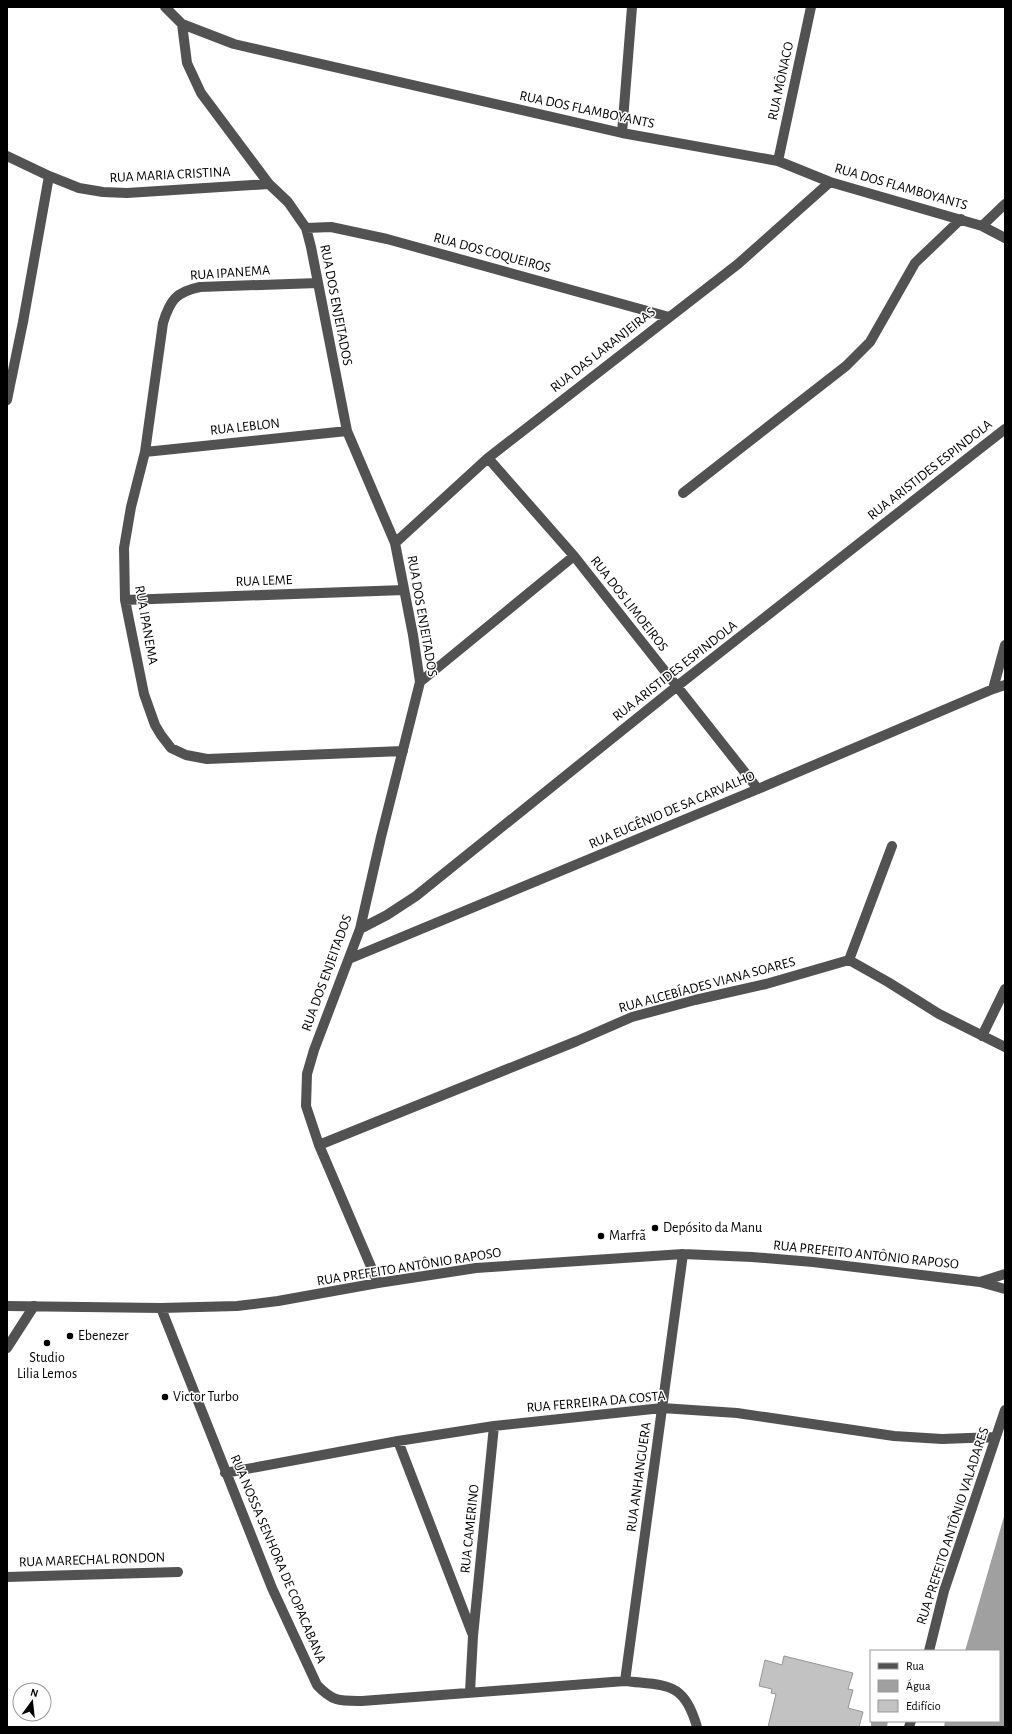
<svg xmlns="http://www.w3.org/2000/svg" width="1012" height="1734" viewBox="0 0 1012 1734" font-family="'Alegreya Sans',sans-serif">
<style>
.water{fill:#a0a0a0}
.building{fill:#c2c2c2;stroke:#969696}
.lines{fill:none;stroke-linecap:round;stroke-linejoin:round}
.minor{stroke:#525252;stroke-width:10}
.poi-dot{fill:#000;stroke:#fff;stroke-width:1.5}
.labels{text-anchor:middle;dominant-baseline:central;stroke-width:3;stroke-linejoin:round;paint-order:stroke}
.street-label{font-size:14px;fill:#000;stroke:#fff}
.poi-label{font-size:14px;fill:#000;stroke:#fff;text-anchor:start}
</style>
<rect width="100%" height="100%" fill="#fff"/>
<!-- water -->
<path class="water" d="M1005 1513V1727H944L945 1721H999V1651H965Z
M871 1720 888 1721 887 1727H871Z"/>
<!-- building -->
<path class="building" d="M784 1656 853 1673 848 1689 853 1690 848 1708 863 1712 859 1727H768L776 1694 771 1693 772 1689 759 1686 765 1660 782 1665Z"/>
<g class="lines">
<!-- minor -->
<path class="minor" d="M165 7 182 24 234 44 622 133 778 161 830 182 982 226 1005 238
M182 24 187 63 201 93 269 184 288 202 306 228 311 247 347 431 395 543 413 635 420 682 381 837 360 929 314 1050 307 1074 306 1106 319 1145 378 1283
M622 133 632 7
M7 156 49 176 79 188 103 192 127 193 269 184
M778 161 811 7
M982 226 1005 204
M306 228 331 227 387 239 669 317
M318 283 200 287C176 292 170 300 163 323L145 452 131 507 124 548 125 600 144 694 155 725 161 735 171 748 186 755 207 759 403 751
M7 400 23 322 49 176
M145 452 347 431
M488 458 574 556 758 789
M683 493 846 366 870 342 915 263 961 219
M395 543 488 458 738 264 830 182
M125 600 404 590
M420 682 574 556
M993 689 1005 645
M360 929 387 915 416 896 676 687 1005 429
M349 959 758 789 993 689 1005 685
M849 960 892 846
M982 1036 1005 989
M319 1145 577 1041 632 1017 695 1000 766 984 849 960 888 982 939 1014 1005 1047
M980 1282 1005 1274
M7 1306 161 1308 237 1306 278 1301 378 1283 476 1268 683 1254 752 1257 813 1262 980 1282 1005 1289
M161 1308 272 1588 317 1685C333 1702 340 1701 362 1701L625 1681C667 1686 684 1681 697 1727
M7 1348 34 1306
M398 1441 472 1633
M225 1473 398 1441 494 1426 662 1408 737 1413 894 1436 942 1439 996 1437
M7 1577 178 1572
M929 1651 944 1591 1005 1410
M625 1681 683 1254
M470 1692 473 1636 494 1426
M909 1727 911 1721"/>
</g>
<!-- markers -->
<g class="poi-dot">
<circle cx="655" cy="1228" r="4"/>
<circle cx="601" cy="1236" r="4"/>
<circle cx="70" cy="1336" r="4"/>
<circle cx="47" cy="1343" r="4"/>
<circle cx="165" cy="1397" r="4"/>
</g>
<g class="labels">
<!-- street labels -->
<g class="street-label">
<text transform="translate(781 81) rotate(-78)">RUA MÔNACO</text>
<text transform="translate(587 110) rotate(12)">RUA DOS FLAMBOYANTS</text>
<text transform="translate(170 175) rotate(-3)">RUA MARIA CRISTINA</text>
<text transform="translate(901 187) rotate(16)">RUA DOS FLAMBOYANTS</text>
<text transform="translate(492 253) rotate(15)">RUA DOS COQUEIROS</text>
<text transform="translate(230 273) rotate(-4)">RUA IPANEMA</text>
<text transform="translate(336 305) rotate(79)">RUA DOS ENJEITADOS</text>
<text transform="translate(603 350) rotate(-38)">RUA DAS LARANJEIRAS</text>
<text transform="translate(245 427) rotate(-6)">RUA LEBLON</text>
<text transform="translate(930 470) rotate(-38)">RUA ARISTIDES ESPINDOLA</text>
<text transform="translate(264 581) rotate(-2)">RUA LEME</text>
<text transform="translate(629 604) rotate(52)">RUA DOS LIMOEIROS</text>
<text transform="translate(422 616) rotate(80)">RUA DOS ENJEITADOS</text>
<text transform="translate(146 625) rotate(80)">RUA IPANEMA</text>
<text transform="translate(675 671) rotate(-38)">RUA ARISTIDES ESPINDOLA</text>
<text transform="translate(672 810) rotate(-23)">RUA EUGÊNIO DE SA CARVALHO</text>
<text transform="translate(327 973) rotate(-70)">RUA DOS ENJEITADOS</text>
<text transform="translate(707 985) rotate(-15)">RUA ALCEBÍADES VIANA SOARES</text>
<text transform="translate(866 1255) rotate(6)">RUA PREFEITO ANTÔNIO RAPOSO</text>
<text transform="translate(409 1267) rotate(-9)">RUA PREFEITO ANTÔNIO RAPOSO</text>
<text transform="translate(596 1402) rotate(-5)">RUA FERREIRA DA COSTA</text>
<text transform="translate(639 1477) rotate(-82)">RUA ANHANGUERA</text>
<text transform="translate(953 1526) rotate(-72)">RUA PREFEITO ANTÔNIO VALADARES</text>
<text transform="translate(470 1529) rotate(-84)">RUA CAMERINO</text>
<text transform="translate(278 1559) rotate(67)">RUA NOSSA SENHORA DE COPACABANA</text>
<text transform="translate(92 1560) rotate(-2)">RUA MARECHAL RONDON</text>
</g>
<!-- poi labels -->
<g class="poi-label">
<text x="663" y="1228">Depósito da Manu</text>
<text x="609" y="1236">Marfrã</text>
<text x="78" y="1336">Ebenezer</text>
<text x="47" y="1358" text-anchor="middle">Studio<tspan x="47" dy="16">Lilia Lemos</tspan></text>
<text x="173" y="1397">Victor Turbo</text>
</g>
</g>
<!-- border -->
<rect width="1012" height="1734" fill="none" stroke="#000000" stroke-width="16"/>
<!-- legend -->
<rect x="870" y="1650" width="130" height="72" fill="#ffffff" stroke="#999999"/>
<rect x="878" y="1663" width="20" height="6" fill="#525252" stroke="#999999"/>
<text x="906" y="1670" font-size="12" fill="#000000">Rua</text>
<rect x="878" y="1680" width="20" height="12" fill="#a0a0a0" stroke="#999999"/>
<text x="906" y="1690" font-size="12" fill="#000000">Água</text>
<rect x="878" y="1700" width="20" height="12" fill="#c2c2c2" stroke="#999999"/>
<text x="906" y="1710" font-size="12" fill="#000000">Edifício</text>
<!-- north arrow -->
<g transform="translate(32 1702) rotate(15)"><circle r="19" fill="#ffffff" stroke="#999999"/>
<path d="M0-3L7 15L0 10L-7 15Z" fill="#000000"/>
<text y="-6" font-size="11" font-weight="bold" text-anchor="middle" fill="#000000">N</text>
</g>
</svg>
